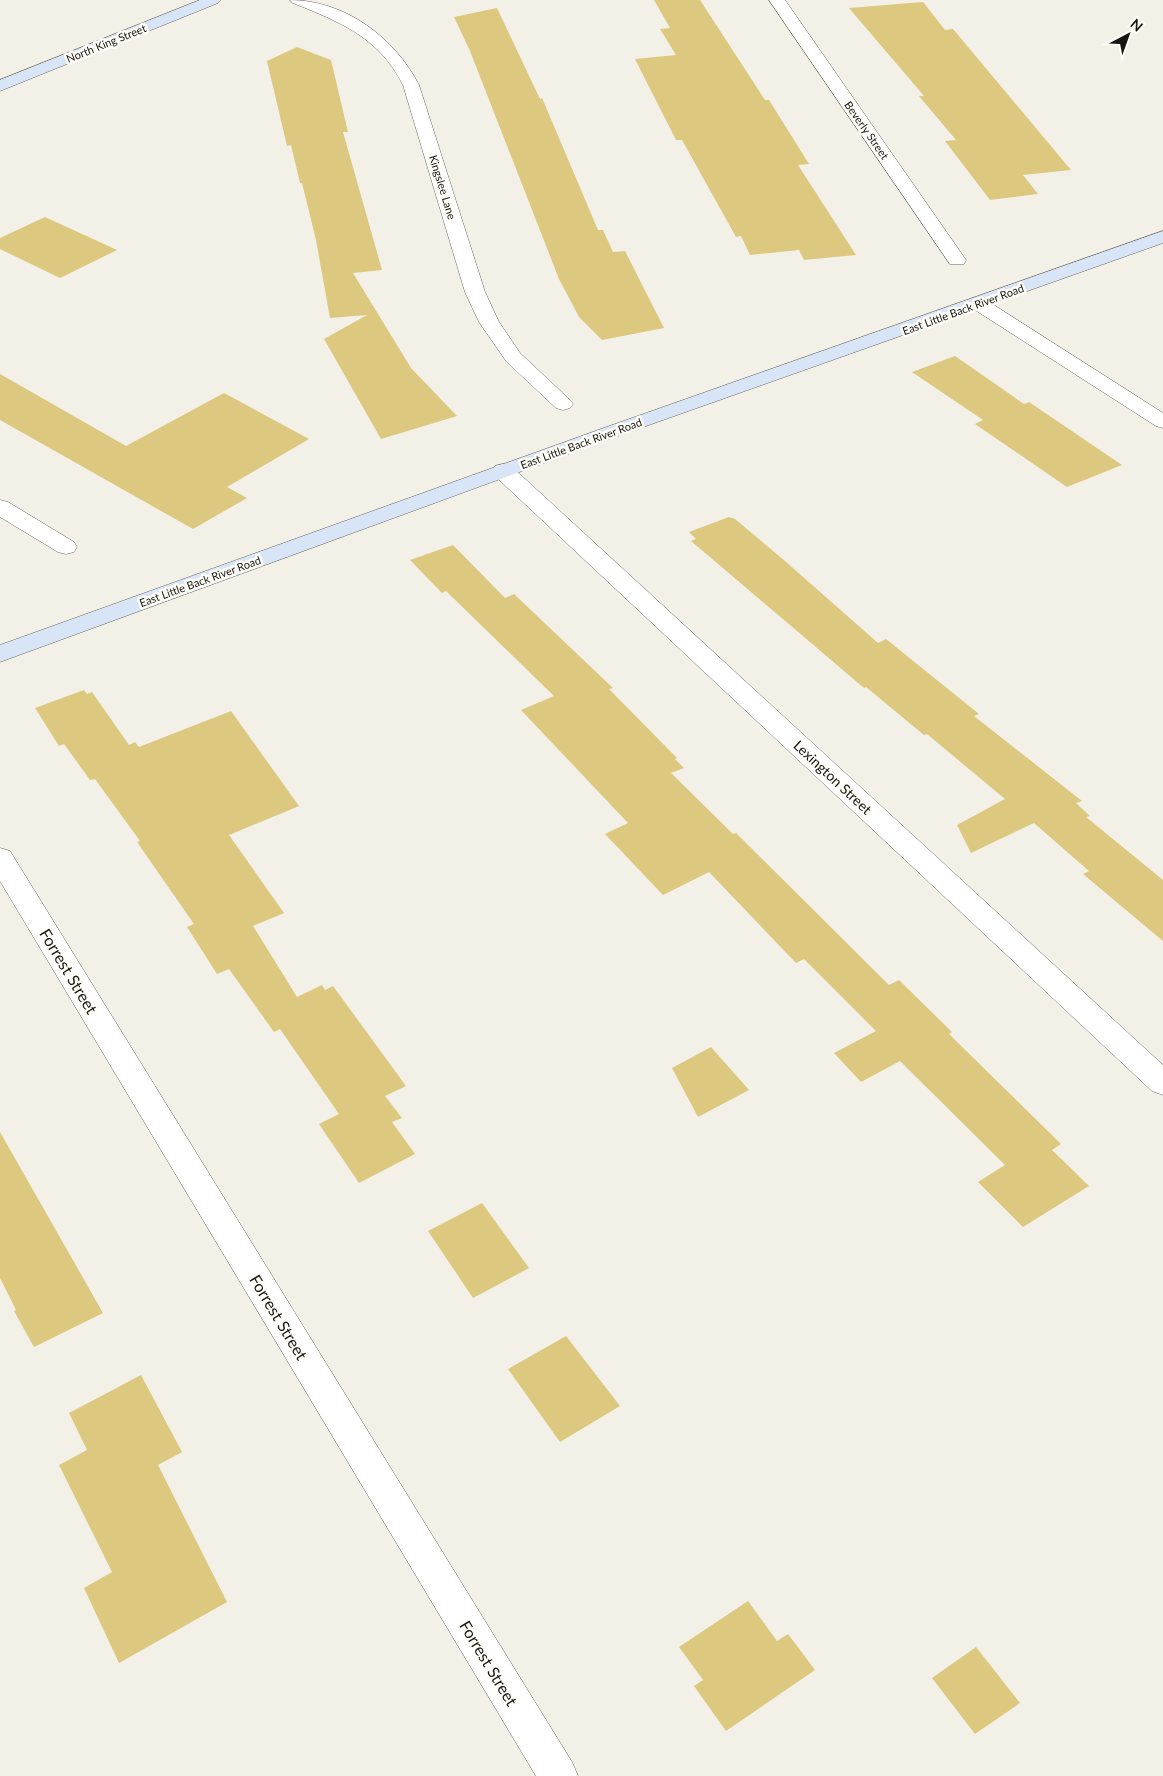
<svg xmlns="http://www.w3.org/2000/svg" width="1163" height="1776" viewBox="0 0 1163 1776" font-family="Lato,sans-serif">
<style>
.building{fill:#dcc97f}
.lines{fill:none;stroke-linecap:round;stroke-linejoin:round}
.street-casing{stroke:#68665e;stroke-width:1}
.secondary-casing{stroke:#68665e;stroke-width:1}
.street{fill:#fff;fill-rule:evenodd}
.secondary{fill:#d7e5f7;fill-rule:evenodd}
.labels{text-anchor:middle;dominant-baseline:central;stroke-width:5;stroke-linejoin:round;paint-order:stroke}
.far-street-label{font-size:11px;fill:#171613;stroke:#fffdf8}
.street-label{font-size:14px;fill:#171613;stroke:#fffdf8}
.near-street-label{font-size:16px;fill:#171613;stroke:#fffdf8}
</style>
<rect width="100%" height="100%" fill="#f2f0e7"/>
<!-- building -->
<path class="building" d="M654 0H700L765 100H769L809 164 798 165 856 255 804 260 799 250 750 255 741 236 736 237 682 140H676L635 59 676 55 660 29 670 28Z
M923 2 945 30 953 29 1071 170 1023 175 1038 194 990 200 945 141 956 140 919 96H924L849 8Z
M497 8 540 99 542 98 598 230H603L613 252 625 251 664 328 602 340 579 317 559 279 470 51 454 17Z
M297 47 331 60 348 132H343L382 270 353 273 411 368 457 416 381 439 324 339 367 315 330 318 316 240 302 183H300L291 145 287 146 267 61Z
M45 217 117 250 60 278 0 249V238Z
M955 356 1024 404 1029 402 1122 465 1067 487 975 424 983 420 912 372Z
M0 374 126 446 224 393 309 439 227 487 247 498 193 529 0 420Z
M729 517 735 519 785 561 878 643 886 639 979 714 974 716 1082 801 1076 803 1090 816 1086 817 1163 880V941L1083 874 1089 871 1034 823 971 853 957 825 1005 799 927 734 924 735 866 687 864 688 691 541 696 539 689 532Z
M453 545 505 598 514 594 613 688 609 689 677 758 675 759 684 768 671 773 733 834 736 833 889 985 899 980 952 1032 949 1034 1061 1144 1052 1150 1089 1186 1023 1227 978 1182 1005 1165 900 1061 861 1082 834 1053 876 1031 804 959 796 963 709 872 663 895 605 834 628 823 521 710 554 696 446 591 442 593 410 560Z
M84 690 87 694 92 692 129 745 135 742 139 747 231 711 299 806 229 835 284 913 253 926 297 997 322 985 325 990 333 986 406 1086 385 1096 402 1118 392 1122 415 1154 359 1183 319 1124 339 1114 280 1029 274 1032 229 969 217 974 187 927 194 924 137 842 140 841 95 779 90 780 64 744 59 746 35 708Z
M711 1047 749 1090 698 1117 672 1068Z
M0 1132 103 1313 34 1347 14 1311 16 1310 0 1278Z
M482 1203 529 1268 473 1298 428 1231Z
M566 1336 620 1406 560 1442 508 1369Z
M141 1375 182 1452 158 1465 227 1602 119 1663 84 1588 112 1572 59 1465 87 1450 69 1413Z
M748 1601 777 1641 788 1634 815 1670 726 1731 694 1686 703 1680 679 1647Z
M976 1647 1020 1703 975 1734 932 1678Z"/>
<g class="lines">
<defs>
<path id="street" d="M290 0C345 0 395 38 419 85L485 292 499 322 520 353 570 400 573 404 570 408 563 410 556 408 506 361 479 322 465 292 403 85C379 37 340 22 293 3Z
M769 0H785L966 260 964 264H950Z
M979 298 986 300 1163 413V428L1156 426 972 308 969 304 972 300Z
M503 464 511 466 1163 1065V1095L1152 1091 495 476 492 471 495 466Z
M0 500 8 502 74 542 77 547 74 552 66 554 58 552 0 517Z
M0 848 10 851 572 1762 578 1776H536L0 881Z"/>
<path id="secondary" d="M200 0H221L218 3 0 91V80Z
M1163 231V243L615 437 0 662V645L601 429Z"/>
</defs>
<!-- street casing -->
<use href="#street" class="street-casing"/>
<!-- secondary casing -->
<use href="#secondary" class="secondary-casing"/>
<!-- street -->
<use href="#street" class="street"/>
<!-- secondary -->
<use href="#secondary" class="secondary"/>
</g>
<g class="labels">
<!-- far-street labels -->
<g class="far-street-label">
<text transform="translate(106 43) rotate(-22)">North King Street</text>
<text transform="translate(867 130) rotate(55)">Beverly Street</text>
<text transform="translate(443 187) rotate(73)">Kingslee Lane</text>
<text transform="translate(963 309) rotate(-20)">East Little Back River Road</text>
<text transform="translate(581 443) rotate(-20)">East Little Back River Road</text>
<text transform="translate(200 581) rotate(-20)">East Little Back River Road</text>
</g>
<!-- street labels -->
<g class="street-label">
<text transform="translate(833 777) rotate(43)">Lexington Street</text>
</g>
<!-- near-street labels -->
<g class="near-street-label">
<text transform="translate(69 971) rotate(59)">Forrest Street</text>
<text transform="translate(279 1317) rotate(59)">Forrest Street</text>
<text transform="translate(489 1663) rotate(59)">Forrest Street</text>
</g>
</g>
<!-- north arrow -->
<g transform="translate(1128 35) rotate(41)" stroke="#fffdf8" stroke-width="4" paint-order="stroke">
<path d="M0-4L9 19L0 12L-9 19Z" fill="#171613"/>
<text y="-8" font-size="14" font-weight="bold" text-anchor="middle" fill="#171613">N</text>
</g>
</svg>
